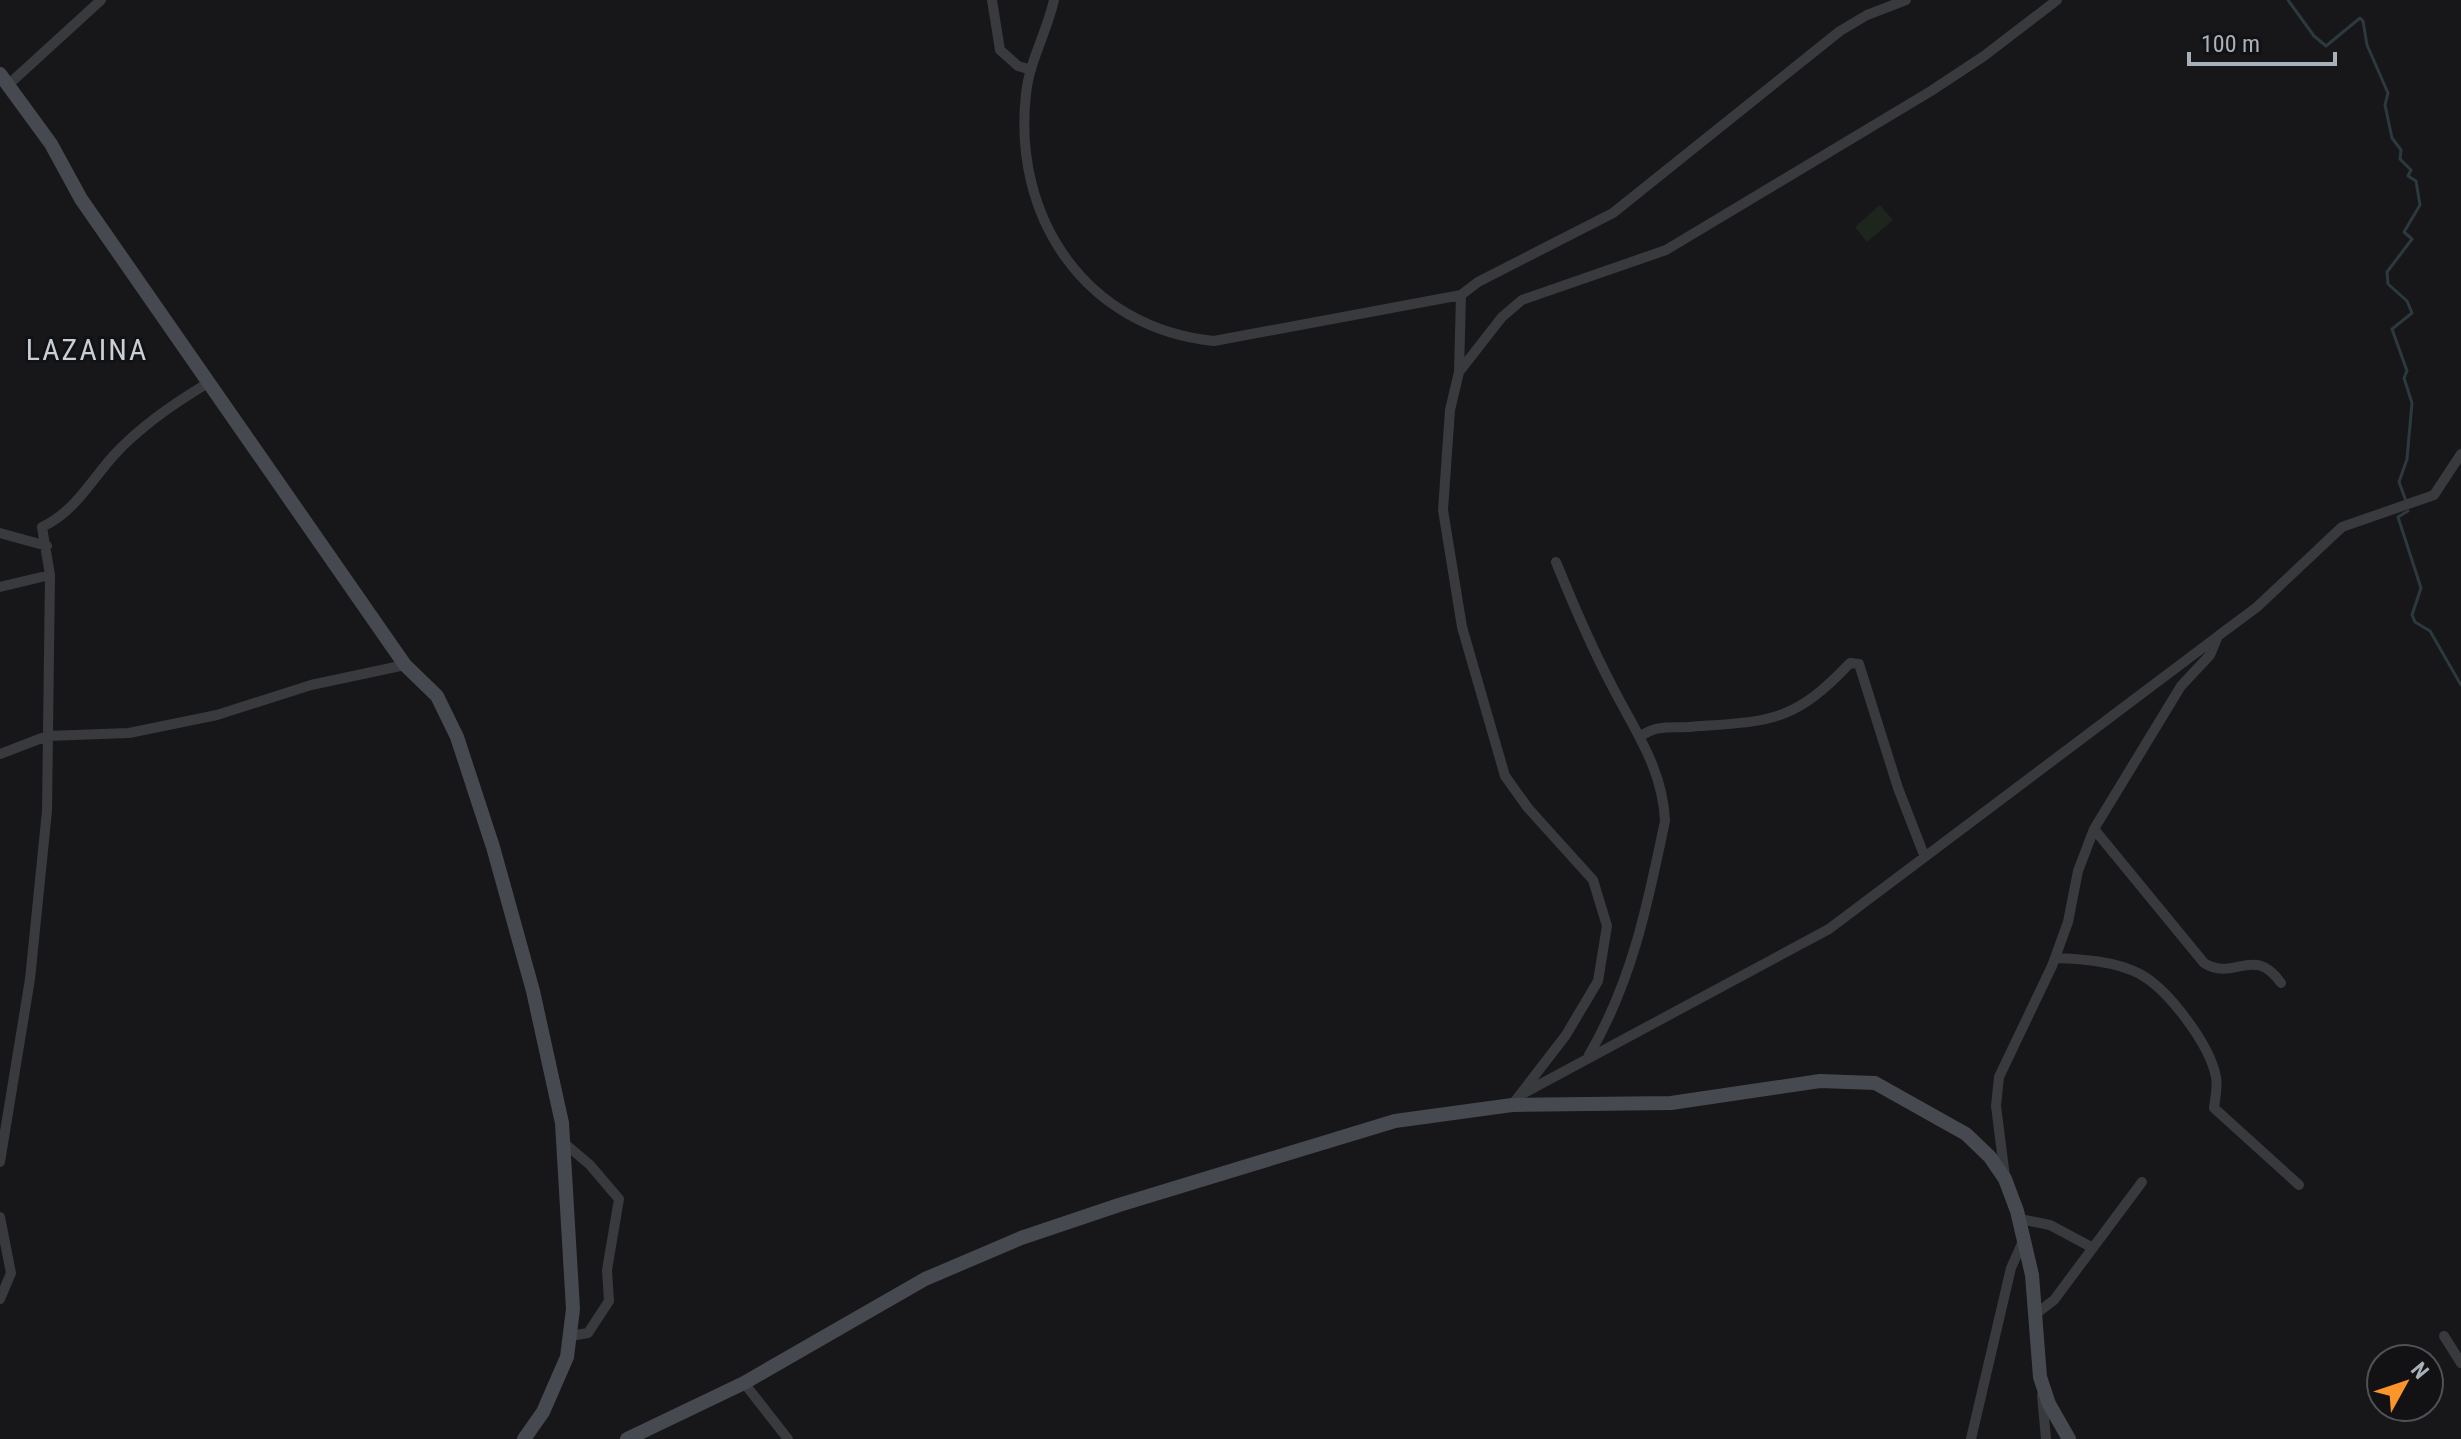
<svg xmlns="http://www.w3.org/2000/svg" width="2461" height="1439" viewBox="0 0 2461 1439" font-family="'Roboto Condensed',sans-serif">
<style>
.green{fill:#1d251d}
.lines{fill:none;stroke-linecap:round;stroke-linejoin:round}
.stream{stroke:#2c393e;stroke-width:3}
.street{stroke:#383a3e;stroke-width:10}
.secondary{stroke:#46494f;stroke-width:14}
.labels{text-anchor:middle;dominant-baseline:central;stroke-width:6;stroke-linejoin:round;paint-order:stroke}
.quarter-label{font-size:30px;letter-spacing:2px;fill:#cacfd6;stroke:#121214}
</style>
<rect width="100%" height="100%" fill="#171719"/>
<!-- green -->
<path class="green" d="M1880 205 1893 220 1867 242 1855 227Z"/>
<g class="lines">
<!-- stream -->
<path class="stream" d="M2288 0 2314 36 2326 46 2360 18 2363 21 2367 45 2388 93 2385 105 2392 138 2401 150 2400 159 2411 170 2408 176 2416 181 2420 205 2404 232 2412 239 2387 272 2388 284 2407 301 2412 313 2392 329 2407 371 2404 378 2412 403 2407 459 2399 482 2406 501
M2408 511 2398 517 2421 588 2412 615 2415 622 2430 631 2461 685"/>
<!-- street -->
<path class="street" d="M992 0 1000 50 1018 66 1031 70
M1054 0C1047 32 1029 62 1026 94 1012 218 1086 328 1214 341L1461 295 1459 372 1450 410 1443 510 1462 627 1505 776 1528 808 1593 880 1607 926 1598 981 1566 1035 1512 1105
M8 85 101 0
M1461 295 1478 282 1613 213 1840 31 1867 15 1906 0
M1459 372 1502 317 1522 300 1666 250 1931 91 1984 56 2057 0
M0 533 47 546
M1556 562C1573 604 1591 646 1612 686 1635 731 1663 769 1665 821 1648 903 1632 982 1589 1055
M0 587 50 575
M1641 736C1657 725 1669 728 1688 727 1767 721 1792 725 1850 663L1859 664 1898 788 1924 855
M0 754 47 736 129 733 217 715 311 685 405 665
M2094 829 2204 963C2234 982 2254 944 2281 983
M2055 958C2082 959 2115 961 2140 974 2169 990 2210 1045 2216 1077 2218 1087 2215 1099 2214 1108L2299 1185
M1524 1093 1829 929 2217 637
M563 1142 590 1165 619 1199 607 1270 609 1301 588 1333 570 1336
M0 1162 30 979 47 811 50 575 42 527C76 511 91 480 115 454 141 426 176 402 208 383
M2005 1177 1996 1106 1999 1077 2052 966 2068 922 2078 871 2094 829 2181 686 2210 655 2218 636 2257 607 2342 527 2434 495 2461 454
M0 1217 11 1273 0 1299
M2020 1219 2050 1225 2093 1248
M2037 1313 2054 1300 2142 1182
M2444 1336 2461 1363
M744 1383 788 1439
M2042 1395 2046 1439
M1971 1439 2011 1268 2024 1239"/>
<!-- secondary -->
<path class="secondary" d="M0 74 51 144 81 199 405 665 437 696 457 737 493 847 533 991 562 1123 573 1309 567 1357 543 1412 524 1439
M627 1439 744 1383 925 1279 1021 1238 1119 1205 1395 1121 1512 1105 1671 1103 1820 1081 1875 1083 1966 1134 1990 1157 2005 1179 2017 1211 2032 1275 2040 1377 2049 1404 2069 1439"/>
</g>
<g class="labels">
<!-- quarter labels -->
<g class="quarter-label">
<text x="87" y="349">LAZAINA</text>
</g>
</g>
<!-- north arrow -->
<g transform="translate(2405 1383) rotate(50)"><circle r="38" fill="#121214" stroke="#4e5156" stroke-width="2"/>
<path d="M0-6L14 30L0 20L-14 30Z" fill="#fc952c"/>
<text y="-12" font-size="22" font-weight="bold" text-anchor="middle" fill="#a8b0ba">N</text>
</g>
<!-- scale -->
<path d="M2189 52v12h146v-12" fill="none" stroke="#a8b0ba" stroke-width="4"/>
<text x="2201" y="52" font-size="24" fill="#a8b0ba" stroke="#121214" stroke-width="6" paint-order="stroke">100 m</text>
</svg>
